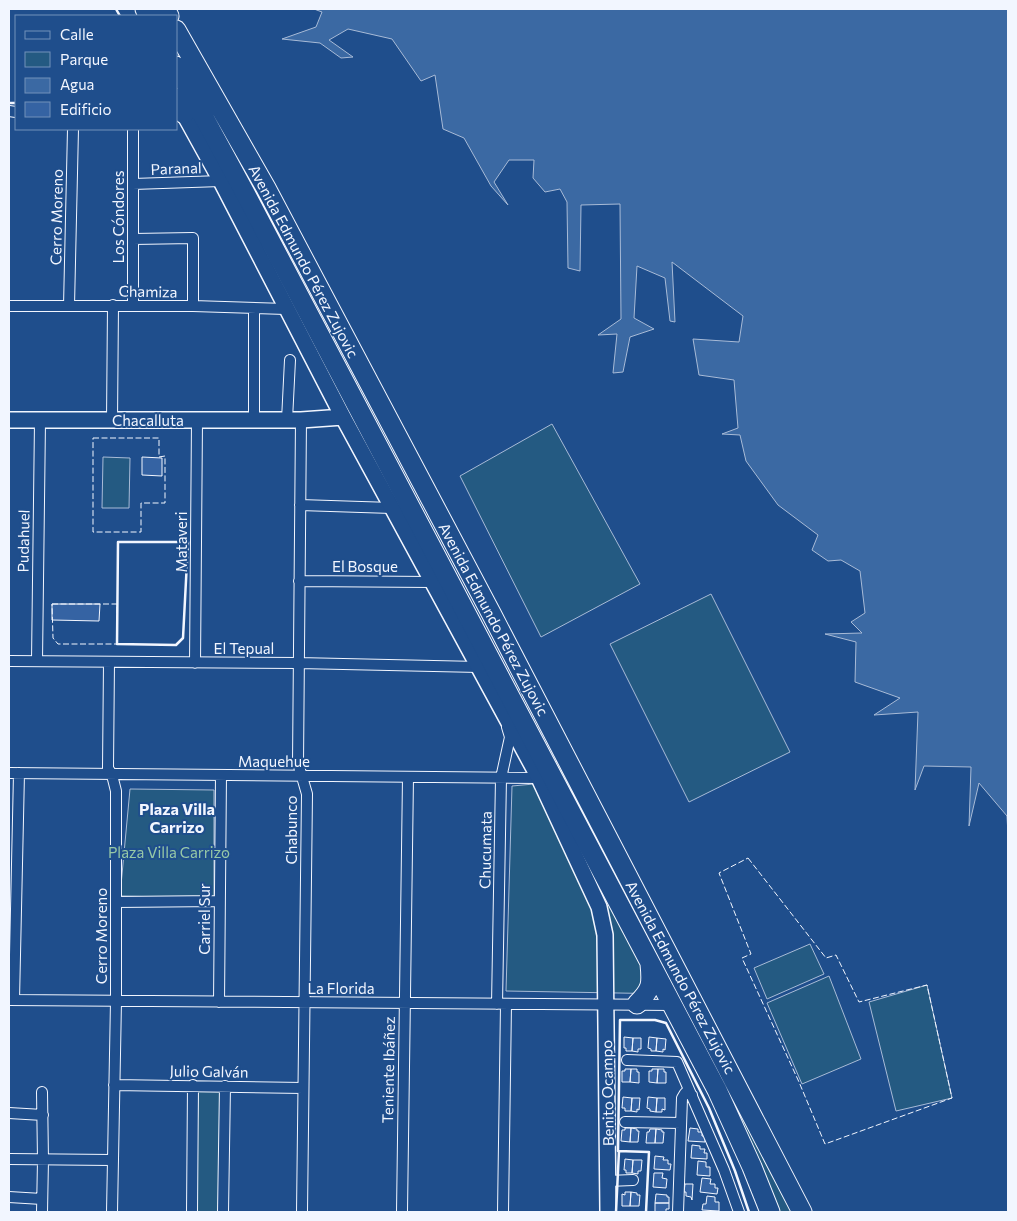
<svg xmlns="http://www.w3.org/2000/svg" width="1017" height="1221" viewBox="0 0 1017 1221" font-family="Commissioner,sans-serif">
<style>
.green{fill:#245a82;stroke:#a8bbd7}
.water{fill:#3b69a3;stroke:#a8bbd7}
.building{fill:#3563a3;stroke:#f2f6ff}
.lines{fill:none;stroke-linecap:round;stroke-linejoin:round}
.street-casing{stroke:#f2f6ff;stroke-width:12}
.secondary-casing{stroke:#f2f6ff;stroke-width:18}
.highway-casing{stroke:#f2f6ff;stroke-width:21}
.street{stroke:#1f4e8c;stroke-width:10}
.secondary{stroke:#1f4e8c;stroke-width:15}
.highway{stroke:#1f4e8c;stroke-width:19}
.fence{stroke:#f2f6ff;stroke-width:1;stroke-dasharray:6 2.5;stroke-linecap:butt}
.wall{stroke:#f2f6ff;stroke-width:2.5}
.labels{text-anchor:middle;dominant-baseline:central;stroke-width:4;stroke-linejoin:round;paint-order:stroke}
.street-label{font-size:15px;fill:#f2f6ff;stroke:#1f4e8c}
.park-label{font-size:15px;fill:#97c8a6;stroke:#1f4e8c}
.neighbourhood-label{font-size:16px;font-weight:bold;fill:#f2f6ff;stroke:#1f4e8c}
</style>
<rect width="100%" height="100%" fill="#1f4e8c"/>
<!-- green -->
<path class="green" d="M552 424 640 584 541 637 460 476Z
M103 457 130 458 129 508H102Z
M711 594 790 752 689 802 610 644Z
M559 759 798 1212H775L674 994 506 991 512 786 534 784Z
M130 789 214 790V898L120 896Z
M810 944 824 974 767 999 754 968Z
M829 976 861 1059 802 1084 767 1003Z
M927 985 952 1098 896 1111 869 1002Z
M198 1090H221L220 1212H196Z"/>
<!-- water -->
<path class="water" d="M314 9H1008V835L1007 816 979 783 969 826 971 767 924 766 915 790 918 712 874 715 900 698 855 682 856 642 825 634 862 633 851 622 865 613 860 571 841 560 828 561 812 550 818 535 778 505 746 461 740 435 722 434 738 428 734 380 699 375 693 339 739 342 743 316 672 262 675 322 670 321 665 278 637 266 634 318 654 329 630 337 623 372 613 373 617 334 598 335 621 319 620 204 581 205 580 271 568 268 567 202 560 189 545 192 533 178 534 160H509L494 182 508 205 491 186 464 138 443 129 435 75 421 81 392 39 348 29 329 40 353 57 341 58 320 43 282 39 316 27 322 12Z"/>
<!-- building -->
<path class="building" d="M142 457 162 458V476L142 475Z
M52 604H100L99 621 52 620Z
M624 1037 633 1038 632 1051H626V1048H624Z
M649 1037 657 1038 656 1051H651V1049L648 1048Z
M633 1038H641V1049H638V1052L632 1051Z
M657 1038 666 1039 665 1050 663 1049V1052L656 1051Z
M625 1069H631L630 1082H622V1071H625Z
M631 1069H637V1072H639V1083L630 1082Z
M652 1069H658L657 1083 649 1082V1071H652Z
M658 1069H664V1072H666V1083H657Z
M623 1097 632 1098 631 1111H625V1108H622Z
M648 1097 657 1098 656 1112 650 1111V1109L647 1108Z
M632 1098H640L639 1110 637 1109V1112L631 1111Z
M657 1098H665V1110L662 1109V1112H656Z
M625 1128H631L630 1142 621 1141 622 1130H625Z
M631 1128 637 1129V1131H639L638 1142H630Z
M690 1128 698 1129V1132H702V1136H705V1142L688 1141Z
M650 1129H656L655 1143H646L647 1132H649Z
M656 1129 662 1130V1132H664L663 1143H655Z
M692 1145 700 1146V1149H705L704 1153H707V1159L691 1158Z
M655 1156 664 1157 663 1160H668V1164H671L670 1170 654 1169Z
M625 1159 633 1160 632 1173H626V1170H624Z
M633 1160H642L641 1171H638V1174L632 1173Z
M698 1161 706 1162V1167H710V1176L697 1175Z
M654 1173H663L662 1178 667 1179 666 1188 653 1187Z
M702 1178 711 1179 710 1184H715V1188H718L717 1194 700 1192Z
M685 1184H693L692 1200 691 1197 686 1196V1192H684Z
M625 1192H631L630 1206H622V1194L625 1195Z
M631 1192 637 1193V1195H640L639 1206H630Z
M656 1194 667 1195V1197H669V1203H655Z
M707 1196 715 1197V1202H719V1211L702 1210 703 1204H706Z
M655 1203H669V1209H666V1212H655Z"/>
<g class="lines">
<defs>
<path id="street" d="M9 111 16 112
M133 184 221 181
M133 239 193 238V306
M9 306H193L286 309
M69 306 73 129
M133 306V129
M254 308V420
M112 420 113 305
M287 420 290 360
M301 420 298 763 307 794 302 1212
M300 505 392 508
M299 581 432 582
M9 661 298 663 479 667
M37 661 40 421
M109 662 108 768 112 775 116 791V1001L112 1212
M195 663 197 421
M9 773 539 778
M116 902 219 901
M9 1000 673 1005
M14 1000 19 773
M219 1002 221 775
M497 1004 501 778 510 737 507 727
M627 1060 677 1062 724 1170 739 1212
M114 1085 303 1088
M9 1113 43 1115
M625 1122 681 1123
M9 1159 112 1160
M608 1181 633 1180
M9 1197 42 1199
M42 1212 43 1160 42 1092
M192 1212 193 1085
M223 1212 225 1086
M402 1212 408 777
M503 1212 506 1004
M678 1212 682 1098 685 1093 692 1095"/>
<path id="secondary" d="M184 114 221 181 343 417 539 778 599 907 605 935 608 1212
M9 420H301L343 417"/>
<path id="highway" d="M145 9 149 16
M165 9 169 16
M176 30 266 188 492 615 802 1212
M176 66 245 193 717 1090 752 1167 770 1212
M176 98 184 114
M637 1004C652 989 652 984 650 964"/>
</defs>
<!-- street casing -->
<use href="#street" class="street-casing"/>
<!-- secondary casing -->
<use href="#secondary" class="secondary-casing"/>
<!-- highway casing -->
<use href="#highway" class="highway-casing"/>
<!-- street -->
<use href="#street" class="street"/>
<!-- secondary -->
<use href="#secondary" class="secondary"/>
<!-- highway -->
<use href="#highway" class="highway"/>
<!-- fence -->
<path class="fence" d="M93 438H159V457L165 456V503H141V532H93Z
M52 604H117V644H58L53 638Z
M748 858 826 958 836 955 859 1002 927 985 952 1098 825 1144 799 1082 742 958 751 954 719 873Z"/>
<!-- wall -->
<path class="wall" d="M116 9 120 16
M9 103H16
M118 542H188L183 638 176 645 117 644Z
M616 1212 619 1151
M646 1212 649 1152 618 1151 620 1020H655L666 1023 709 1108 735 1171 749 1212"/>
</g>
<g class="labels">
<!-- street labels -->
<g class="street-label">
<text transform="translate(176 168) rotate(-2)">Paranal</text>
<text transform="translate(56 217) rotate(-89)">Cerro Moreno</text>
<text transform="translate(118 217) rotate(-90)">Los Cóndores</text>
<text transform="translate(304 261) rotate(62)">Avenida Edmundo Pérez Zujovic</text>
<text transform="translate(148 291) rotate(1)">Chamiza</text>
<text x="148" y="420">Chacalluta</text>
<text transform="translate(23 541) rotate(-89)">Pudahuel</text>
<text transform="translate(181 542) rotate(-90)">Mataveri</text>
<text x="365" y="566">El Bosque</text>
<text transform="translate(494 619) rotate(62)">Avenida Edmundo Pérez Zujovic</text>
<text x="244" y="648">El Tepual</text>
<text x="274" y="761">Maquehue</text>
<text transform="translate(291 830) rotate(-90)">Chabunco</text>
<text transform="translate(485 850) rotate(-89)">Chucumata</text>
<text transform="translate(204 919) rotate(-90)">Carriel Sur</text>
<text transform="translate(101 936) rotate(-90)">Cerro Moreno</text>
<text transform="translate(681 977) rotate(62)">Avenida Edmundo Pérez Zujovic</text>
<text x="341" y="988">La Florida</text>
<text transform="translate(388 1070) rotate(-89)">Teniente Ibáñez</text>
<text transform="translate(209 1071) rotate(1)">Julio Galván</text>
<text transform="translate(607 1093) rotate(-91)">Benito Ocampo</text>
</g>
<!-- park labels -->
<g class="park-label">
<text x="169" y="852">Plaza Villa Carrizo</text>
</g>
<!-- neighbourhood labels -->
<g class="neighbourhood-label">
<text x="177" y="808">Plaza Villa<tspan x="177" dy="18">Carrizo</tspan></text>
</g>
</g>
<!-- border -->
<rect width="1017" height="1221" fill="none" stroke="#f2f6ff" stroke-width="20"/>
<!-- legend -->
<rect x="15" y="15" width="162" height="115" fill="#1f4e8c" stroke="#7391ba"/>
<rect x="25" y="31" width="25" height="8" fill="#1f4e8c" stroke="#7391ba"/>
<text x="60" y="40" font-size="15" fill="#f2f6ff">Calle</text>
<rect x="25" y="52" width="25" height="15" fill="#245a82" stroke="#7391ba"/>
<text x="60" y="65" font-size="15" fill="#f2f6ff">Parque</text>
<rect x="25" y="78" width="25" height="15" fill="#3b69a3" stroke="#7391ba"/>
<text x="60" y="90" font-size="15" fill="#f2f6ff">Agua</text>
<rect x="25" y="102" width="25" height="15" fill="#3563a3" stroke="#7391ba"/>
<text x="60" y="115" font-size="15" fill="#f2f6ff">Edificio</text>
</svg>
